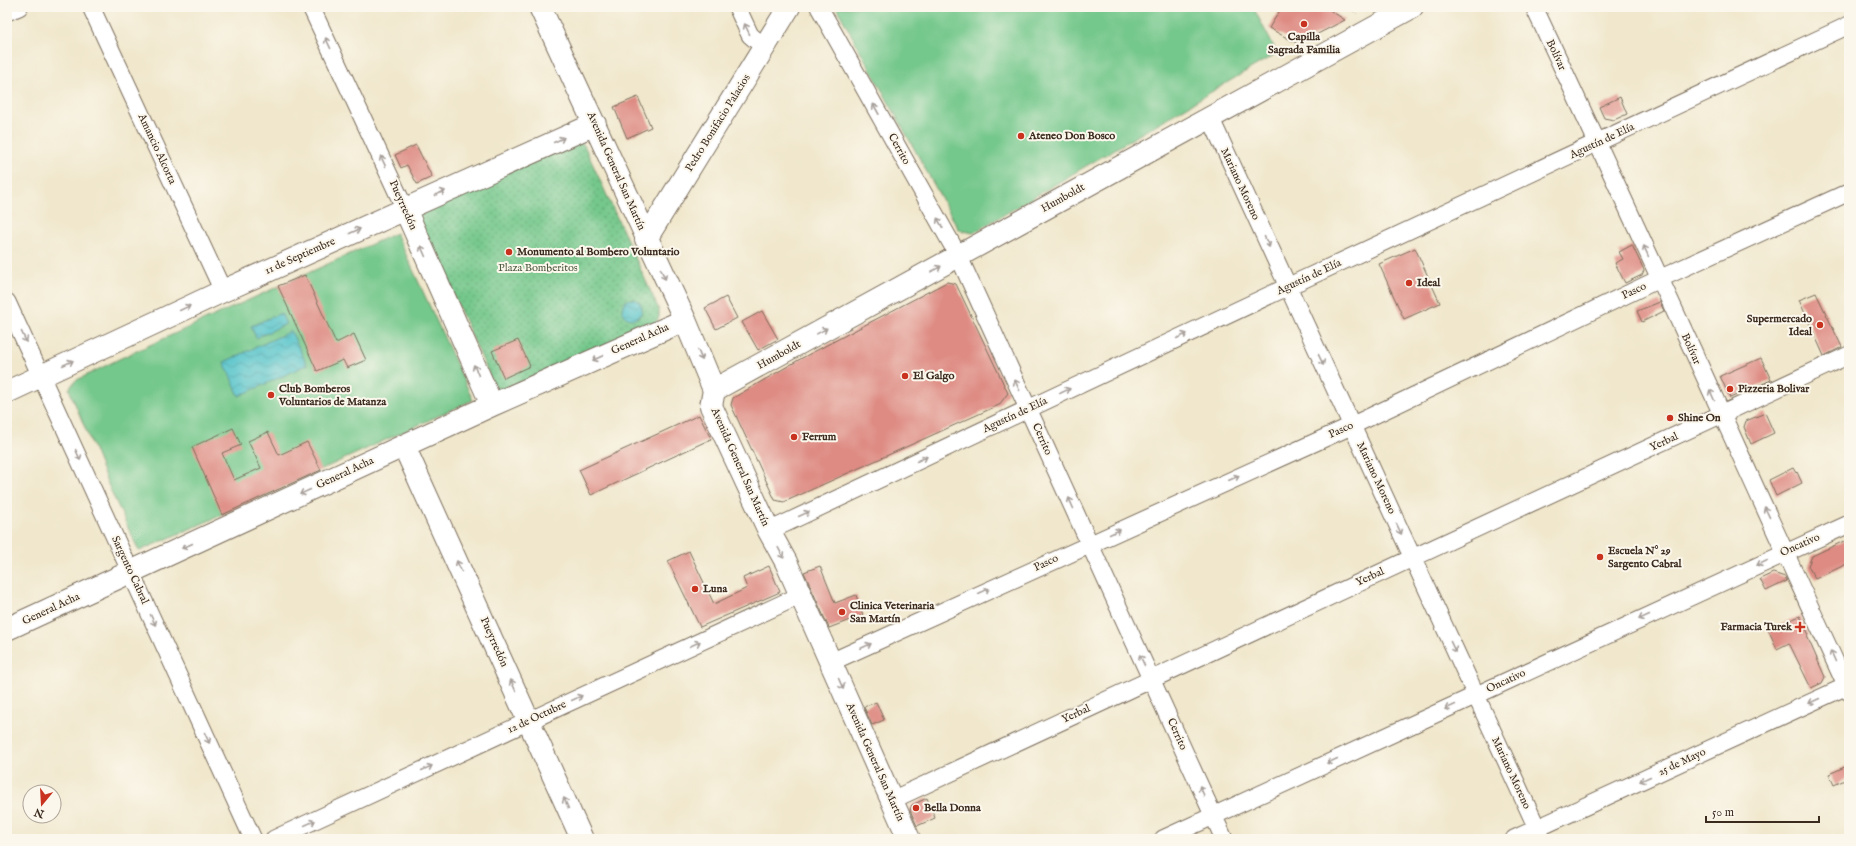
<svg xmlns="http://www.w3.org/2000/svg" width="1856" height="846" viewBox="0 0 1856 846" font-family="'IM FELL English',serif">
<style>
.grass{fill:#74c88c;stroke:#587955}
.park{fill:url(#park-dots);stroke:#587955}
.water{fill:url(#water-waves);stroke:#487774}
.building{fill:#de8b83}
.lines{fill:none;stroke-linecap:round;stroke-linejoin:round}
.street-casing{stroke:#7a6c5b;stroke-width:19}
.secondary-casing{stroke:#7a6c5b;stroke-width:24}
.path{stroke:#7a6c5b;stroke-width:2.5;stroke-dasharray:1 3;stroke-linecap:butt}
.street{stroke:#fff;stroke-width:17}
.secondary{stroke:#fff;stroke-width:22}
.oneway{stroke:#a79f9a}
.poi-dot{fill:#c8321e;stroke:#fbf7ec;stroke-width:1.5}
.labels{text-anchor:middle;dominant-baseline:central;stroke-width:4;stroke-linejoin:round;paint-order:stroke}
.poi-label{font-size:11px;font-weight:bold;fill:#3b2a1e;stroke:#fbf7ec;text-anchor:start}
.street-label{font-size:11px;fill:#3b2a1e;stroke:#fbf7ec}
.park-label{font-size:11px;fill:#4c593f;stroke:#fbf7ec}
</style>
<defs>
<pattern id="park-dots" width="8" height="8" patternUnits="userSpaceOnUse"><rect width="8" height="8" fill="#74c88c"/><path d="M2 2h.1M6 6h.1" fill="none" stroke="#60a372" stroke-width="1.8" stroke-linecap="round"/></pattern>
<pattern id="water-waves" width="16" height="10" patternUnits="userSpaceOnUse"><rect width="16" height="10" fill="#56c4cb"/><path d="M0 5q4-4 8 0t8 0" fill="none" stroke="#489fa4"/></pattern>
</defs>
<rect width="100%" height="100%" fill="#fbf7ec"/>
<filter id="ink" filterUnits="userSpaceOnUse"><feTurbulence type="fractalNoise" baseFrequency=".025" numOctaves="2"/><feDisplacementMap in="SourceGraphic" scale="8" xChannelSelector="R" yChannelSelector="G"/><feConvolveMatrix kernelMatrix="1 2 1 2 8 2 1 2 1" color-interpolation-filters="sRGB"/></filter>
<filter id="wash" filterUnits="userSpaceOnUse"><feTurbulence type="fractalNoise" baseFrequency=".012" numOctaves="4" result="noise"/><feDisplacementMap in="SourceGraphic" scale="16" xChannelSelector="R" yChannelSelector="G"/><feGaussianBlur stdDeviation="0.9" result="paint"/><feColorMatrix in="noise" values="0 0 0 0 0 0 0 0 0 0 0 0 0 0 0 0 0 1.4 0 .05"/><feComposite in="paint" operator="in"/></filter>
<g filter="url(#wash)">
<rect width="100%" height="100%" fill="#f0e7cc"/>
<!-- grass -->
<path class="grass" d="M836 7H1253L1277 53 973 233 959 230Z
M396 233 473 400 222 515 139 551 110 489 69 389 75 381 119 359Z"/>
<!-- park -->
<path class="park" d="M576 141 584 145 659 310V317L655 324 506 390H496L417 214Z"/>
<!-- water -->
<path class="water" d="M622 309a10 10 0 1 1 20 0a10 10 0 1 1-20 0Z
M281 313 286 324 256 338 251 326Z
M291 331 307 365 239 396 224 362Z"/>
<g id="blocks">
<!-- building -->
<path class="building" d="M1282 7H1325L1345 20 1298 44 1269 28Z
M638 97 651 127 627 138 614 107Z
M1620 97 1627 114 1614 120 1604 118 1599 107Z
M416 145 432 177 417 184 407 165 401 168 395 155Z
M1632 245 1644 270 1642 275 1625 283 1615 263 1623 259 1619 252Z
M1415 248 1440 303 1404 319 1379 264Z
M305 275 336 343 354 334 366 360 347 368 343 360 317 371 278 286Z
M947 282 956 284 1008 393 999 405 784 502 775 500 731 405 733 398 802 358Z
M1816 293 1842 347 1824 356 1799 300Z
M726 297 737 318 716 329 705 308Z
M1660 302 1664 311 1642 322 1637 311Z
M762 311 778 339 758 350 742 322Z
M518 340 530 366 504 378 492 351Z
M1761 358 1771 380 1730 398 1720 376Z
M1765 413 1774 433 1751 444 1744 427 1746 421Z
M699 415 711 439 591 495 579 470Z
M233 428 241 445 222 453 234 480 261 468 248 441 268 432 279 455 307 442 321 470 222 515 192 447Z
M1793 468 1796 473 1797 472 1802 483 1776 496 1769 480Z
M1844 541 1849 551V563L1815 579 1808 566 1812 556Z
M689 551 714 604 747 588 743 578 769 566 780 592 700 627 668 561Z
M820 566 835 603 856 595 863 615 829 628 804 572Z
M1773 573 1785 577 1787 581 1766 591 1760 579Z
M1800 616 1809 635 1807 636 1825 677 1822 683 1811 688 1789 643 1777 649 1768 629Z
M876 702 884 720 872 725 864 707Z
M1849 765V778L1834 785 1829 774Z
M927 798 935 818 917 826 910 810 912 805Z"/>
</g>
</g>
<g filter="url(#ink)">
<use href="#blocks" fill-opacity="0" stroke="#7a6c5b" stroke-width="1"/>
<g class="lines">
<defs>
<path id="street" d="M91 7 223 291
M311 7 405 209
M737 7 750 35 764 47
M819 7 959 257 1224 839
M1534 7C1641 234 1744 464 1849 692
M7 12 19 7
M1210 117 1542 839
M7 302 253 839
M769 531 1287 287 1849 25
M831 662 1351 426 1659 279 1849 192
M892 800 1849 355
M274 839 801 595
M1163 839 1849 524
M1514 839 1849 685"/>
<path id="secondary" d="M540 7 685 320 714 390 711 406 769 531 786 562 909 839
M405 209 492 405
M646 239 789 7
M714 390 1412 7
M7 392 223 291 595 124
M404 446 582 839
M7 629 492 405 685 320"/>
</defs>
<!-- street casing -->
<use href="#street" class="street-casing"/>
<!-- secondary casing -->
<use href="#secondary" class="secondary-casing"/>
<!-- path -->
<path class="path" d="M1352 7 1356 14"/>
<!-- street -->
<use href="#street" class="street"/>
<!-- secondary -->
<use href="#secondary" class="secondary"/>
</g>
<!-- one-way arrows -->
<defs><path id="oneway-shaft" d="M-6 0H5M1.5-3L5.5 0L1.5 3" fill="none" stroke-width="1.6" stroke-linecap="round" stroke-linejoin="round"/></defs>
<g class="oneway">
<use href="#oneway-shaft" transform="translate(747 29) rotate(-116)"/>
<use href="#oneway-shaft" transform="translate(328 43) rotate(-115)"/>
<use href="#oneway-shaft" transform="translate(876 109) rotate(-119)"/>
<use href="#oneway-shaft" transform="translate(559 140) rotate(-25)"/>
<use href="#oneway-shaft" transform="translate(383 161) rotate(-115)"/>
<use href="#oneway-shaft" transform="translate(440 193) rotate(-24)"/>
<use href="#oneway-shaft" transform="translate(940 223) rotate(-119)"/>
<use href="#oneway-shaft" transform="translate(355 231) rotate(-24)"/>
<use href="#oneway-shaft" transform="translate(1267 242) rotate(65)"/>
<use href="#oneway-shaft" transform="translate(423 251) rotate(-114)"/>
<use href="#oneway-shaft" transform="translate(1646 251) rotate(-114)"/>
<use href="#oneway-shaft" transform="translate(936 269) rotate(-29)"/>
<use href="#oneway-shaft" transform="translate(663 274) rotate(65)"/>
<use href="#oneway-shaft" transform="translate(185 308) rotate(-25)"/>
<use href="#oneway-shaft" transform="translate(822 331) rotate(-29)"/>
<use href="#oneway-shaft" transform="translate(1182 336) rotate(-25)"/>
<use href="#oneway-shaft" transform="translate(24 337) rotate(65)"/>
<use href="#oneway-shaft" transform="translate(700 355) rotate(67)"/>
<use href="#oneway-shaft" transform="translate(598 358) rotate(156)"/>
<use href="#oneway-shaft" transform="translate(1321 360) rotate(65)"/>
<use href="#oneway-shaft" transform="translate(68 363) rotate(-25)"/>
<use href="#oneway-shaft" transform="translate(476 370) rotate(-114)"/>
<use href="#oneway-shaft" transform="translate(1017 385) rotate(-115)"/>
<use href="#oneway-shaft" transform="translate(1065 391) rotate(-25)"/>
<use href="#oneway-shaft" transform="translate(1712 395) rotate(-114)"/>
<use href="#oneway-shaft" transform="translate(78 455) rotate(66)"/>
<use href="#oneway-shaft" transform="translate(922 459) rotate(-25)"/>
<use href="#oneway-shaft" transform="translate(1234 478) rotate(-24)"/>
<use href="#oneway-shaft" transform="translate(305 492) rotate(155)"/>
<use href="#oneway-shaft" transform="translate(1071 503) rotate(-114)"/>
<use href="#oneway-shaft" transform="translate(1767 512) rotate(-115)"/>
<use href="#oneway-shaft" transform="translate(804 514) rotate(-25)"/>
<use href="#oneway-shaft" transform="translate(1399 529) rotate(65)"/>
<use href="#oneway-shaft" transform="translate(1115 532) rotate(-24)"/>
<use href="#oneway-shaft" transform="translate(187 546) rotate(155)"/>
<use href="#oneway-shaft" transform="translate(781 553) rotate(62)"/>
<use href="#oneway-shaft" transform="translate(1762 563) rotate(155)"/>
<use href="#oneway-shaft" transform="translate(459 566) rotate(-114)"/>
<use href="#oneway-shaft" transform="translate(984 591) rotate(-25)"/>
<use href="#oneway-shaft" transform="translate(1644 617) rotate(155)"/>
<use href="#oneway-shaft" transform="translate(153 620) rotate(65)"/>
<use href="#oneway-shaft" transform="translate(695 644) rotate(-25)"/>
<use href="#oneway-shaft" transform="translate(866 646) rotate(-25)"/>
<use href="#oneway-shaft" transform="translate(1453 647) rotate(65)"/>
<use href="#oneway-shaft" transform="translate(1833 656) rotate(-114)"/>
<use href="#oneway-shaft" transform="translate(1142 660) rotate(-115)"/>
<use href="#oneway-shaft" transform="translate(841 684) rotate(66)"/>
<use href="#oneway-shaft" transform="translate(513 685) rotate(-114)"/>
<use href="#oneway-shaft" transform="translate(577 698) rotate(-25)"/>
<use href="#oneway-shaft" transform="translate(1814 701) rotate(155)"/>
<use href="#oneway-shaft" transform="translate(1450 707) rotate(155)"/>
<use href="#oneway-shaft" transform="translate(207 738) rotate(65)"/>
<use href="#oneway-shaft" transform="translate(1332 761) rotate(155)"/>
<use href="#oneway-shaft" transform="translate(427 768) rotate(-25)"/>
<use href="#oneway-shaft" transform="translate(1645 779) rotate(155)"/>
<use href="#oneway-shaft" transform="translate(1202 791) rotate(-114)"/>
<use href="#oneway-shaft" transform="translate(566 803) rotate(-114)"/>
<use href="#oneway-shaft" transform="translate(310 823) rotate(-25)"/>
</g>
</g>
<!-- markers -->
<g class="poi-dot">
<circle cx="1304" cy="24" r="4"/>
<circle cx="1021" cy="136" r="4"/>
<circle cx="509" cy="252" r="4"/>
<circle cx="1409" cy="283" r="4"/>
<circle cx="1820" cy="325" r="4"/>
<circle cx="905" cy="376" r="4"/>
<circle cx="1730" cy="389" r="4"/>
<circle cx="271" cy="395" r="4"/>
<circle cx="1670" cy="418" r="4"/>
<circle cx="794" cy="437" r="4"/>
<circle cx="1600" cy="557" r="4"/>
<circle cx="695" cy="589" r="4"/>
<circle cx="842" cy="612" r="4"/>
<path d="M1798 621h4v4h4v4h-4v4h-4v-4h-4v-4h4z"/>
<circle cx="916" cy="808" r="4"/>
</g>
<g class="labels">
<!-- poi labels -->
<g class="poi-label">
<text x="1304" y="37" text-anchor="middle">Capilla<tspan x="1304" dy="13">Sagrada Familia</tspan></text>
<text x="1029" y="136">Ateneo Don Bosco</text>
<text x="517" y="252">Monumento al Bombero Voluntario</text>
<text x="1417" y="283">Ideal</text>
<text x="1812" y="319" text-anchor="end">Supermercado<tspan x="1812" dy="13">Ideal</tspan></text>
<text x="913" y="376">El Galgo</text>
<text x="279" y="389">Club Bomberos<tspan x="279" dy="13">Voluntarios de Matanza</tspan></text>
<text x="1738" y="389">Pizzeria Bolivar</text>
<text x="1678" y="418">Shine On</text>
<text x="802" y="437">Ferrum</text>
<text x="1608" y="551">Escuela N° 29<tspan x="1608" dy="13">Sargento Cabral</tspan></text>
<text x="703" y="589">Luna</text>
<text x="850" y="606">Clinica Veterinaria<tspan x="850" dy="13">San Martín</tspan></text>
<text x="1792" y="627" text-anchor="end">Farmacia Turek</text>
<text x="924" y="808">Bella Donna</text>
</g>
<!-- street labels -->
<g class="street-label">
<text transform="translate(1556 55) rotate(65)">Bolívar</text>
<text transform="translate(718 123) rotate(-58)">Pedro Bonifacio Palacios</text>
<text transform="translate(1602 141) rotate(-25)">Agustín de Elía</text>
<text transform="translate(157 149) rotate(65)">Amancio Alcorta</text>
<text transform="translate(899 149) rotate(61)">Cerrito</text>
<text transform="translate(616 171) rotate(66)">Avenida General San Martín</text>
<text transform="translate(1240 184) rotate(65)">Mariano Moreno</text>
<text transform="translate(1063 198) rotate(-29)">Humboldt</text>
<text transform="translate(403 205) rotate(66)">Pueyrredón</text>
<text transform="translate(300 256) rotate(-24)">11 de Septiembre</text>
<text transform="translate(1309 277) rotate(-25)">Agustín de Elía</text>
<text transform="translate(1634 291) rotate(-25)">Pasco</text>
<text transform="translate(640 339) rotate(-24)">General Acha</text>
<text transform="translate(1691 349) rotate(66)">Bolívar</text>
<text transform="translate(779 355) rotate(-29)">Humboldt</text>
<text transform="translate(1015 415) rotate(-25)">Agustín de Elía</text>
<text transform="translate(1341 430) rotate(-24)">Pasco</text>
<text transform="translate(1042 439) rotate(66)">Cerrito</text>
<text transform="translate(1664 442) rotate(-25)">Yerbal</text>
<text transform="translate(740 467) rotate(66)">Avenida General San Martín</text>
<text transform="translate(345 473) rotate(-25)">General Acha</text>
<text transform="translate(1376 478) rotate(65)">Mariano Moreno</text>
<text transform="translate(1800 545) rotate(-24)">Oncativo</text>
<text transform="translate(1046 563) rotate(-25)">Pasco</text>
<text transform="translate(130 570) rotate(65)">Sargento Cabral</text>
<text transform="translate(1370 577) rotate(-25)">Yerbal</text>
<text transform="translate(51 609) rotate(-25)">General Acha</text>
<text transform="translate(494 642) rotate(66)">Pueyrredón</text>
<text transform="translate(1506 681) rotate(-25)">Oncativo</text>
<text transform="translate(1076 714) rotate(-25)">Yerbal</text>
<text transform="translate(537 717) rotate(-25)">12 de Octubre</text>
<text transform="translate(1177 734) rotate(66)">Cerrito</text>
<text transform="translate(875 762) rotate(66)">Avenida General San Martín</text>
<text transform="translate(1682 762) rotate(-25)">25 de Mayo</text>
<text transform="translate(1511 773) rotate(65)">Mariano Moreno</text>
</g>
<!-- park labels -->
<g class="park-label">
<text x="538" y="268">Plaza Bomberitos</text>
</g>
</g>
<!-- margin -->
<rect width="1856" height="846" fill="none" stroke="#fbf7ec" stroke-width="24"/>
<!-- north arrow -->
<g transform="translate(42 804) rotate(198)"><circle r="19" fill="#fbf7ec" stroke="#aea59a"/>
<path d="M0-3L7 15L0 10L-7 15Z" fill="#c8321e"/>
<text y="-6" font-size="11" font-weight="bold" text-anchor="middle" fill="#3b2a1e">N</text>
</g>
<!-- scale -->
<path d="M1706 816v6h113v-6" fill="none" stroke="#3b2a1e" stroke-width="2"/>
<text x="1712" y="816" font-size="12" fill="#3b2a1e" stroke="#fbf7ec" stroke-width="3" paint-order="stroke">50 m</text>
</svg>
